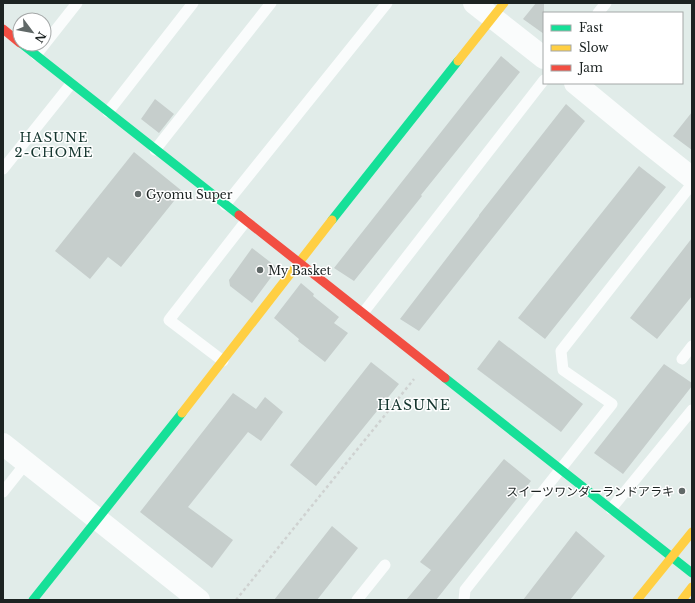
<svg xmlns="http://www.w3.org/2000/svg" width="695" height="603" viewBox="0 0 695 603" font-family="'Libre Baskerville','Noto Sans JP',serif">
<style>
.building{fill:#c6cecc}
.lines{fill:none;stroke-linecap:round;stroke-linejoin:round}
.path{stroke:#cfd2d1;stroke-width:2.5;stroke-dasharray:3 3;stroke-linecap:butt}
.lane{stroke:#fafcfc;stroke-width:11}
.street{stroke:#fafcfc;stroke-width:22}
.fast{stroke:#16e098;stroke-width:9}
.slow{stroke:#ffcf43;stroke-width:9}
.jam{stroke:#f24e42;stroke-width:9}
.poi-dot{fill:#616968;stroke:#fff;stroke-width:1.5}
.labels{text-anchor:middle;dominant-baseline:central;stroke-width:3;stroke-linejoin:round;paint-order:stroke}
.poi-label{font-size:12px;fill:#1c2322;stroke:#fff;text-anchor:start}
.neighbourhood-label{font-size:13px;letter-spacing:1px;fill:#15362f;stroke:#fff}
.quarter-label{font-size:14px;letter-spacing:1px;fill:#15362f;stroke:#fff}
</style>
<rect width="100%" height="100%" fill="#e1ece9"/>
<!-- building -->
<path class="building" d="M536 3H544V34L523 19Z
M501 56 520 72 421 195 422 196 354 281 334 268Z
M155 99 174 114 159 133 141 119Z
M566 104 585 121 419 331 400 319 479 216V215Z
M692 112V150L673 136Z
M134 152 182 191 121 267 108 257 90 279 55 251Z
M639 166 666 187 545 339 518 318Z
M692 238V296L657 339 630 318Z
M252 248 278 268 252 303 230 286 229 280Z
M301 283 314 294 313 296 339 317 334 323 348 333 325 362 298 341 299 339 274 318Z
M499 340 583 404 561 432 477 369Z
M371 362 399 384 316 486 290 465Z
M664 364 692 383V386L623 474 594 453Z
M233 393 256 409 265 397 283 412 261 441 248 432 188 507 233 540 212 568 140 512Z
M504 459 531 481 436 600H406L431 570 420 562Z
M332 526 358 548 317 600H274Z
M576 531 605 556 570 600H523Z"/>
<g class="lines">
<!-- path -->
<path class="path" d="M236 600 414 379"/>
<!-- lane -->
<path class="lane" d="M598 13 606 3
M36 55 77 3
M108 112 193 3
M155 150 271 3
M3 169 71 84
M225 205 387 3
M363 313 544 80
M682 359 692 346
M223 361 169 320 246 221
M3 492 26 463
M611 509 692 410
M357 600 385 565
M464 600 465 590 612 404 563 370 561 351 692 184"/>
<!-- street -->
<path class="street" d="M474 3 544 58
M575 83 643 139 692 178
M3 444 199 600"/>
<!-- fast -->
<path class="fast" d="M22 44 239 215
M332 220 458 61
M445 378 692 573
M33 600 182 413"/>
<!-- slow -->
<path class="slow" d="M458 61 504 3
M182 413 332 220
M637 600 692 532
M682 600 692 587"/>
<!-- jam -->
<path class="jam" d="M3 29 20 43
M239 215 445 378"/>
</g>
<!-- markers -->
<g class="poi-dot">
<circle cx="138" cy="194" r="4"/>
<circle cx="260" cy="270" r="4"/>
<circle cx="682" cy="491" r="4"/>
</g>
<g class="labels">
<!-- poi labels -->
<g class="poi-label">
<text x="146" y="194">Gyomu Super</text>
<text x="268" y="270">My Basket</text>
<text x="674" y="491" text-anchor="end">スイーツワンダーランドアラキ</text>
</g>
<!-- neighbourhood labels -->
<g class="neighbourhood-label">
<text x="54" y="137">HASUNE<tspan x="54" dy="15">2-CHOME</tspan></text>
</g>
<!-- quarter labels -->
<g class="quarter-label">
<text x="414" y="405">HASUNE</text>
</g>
</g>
<!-- border -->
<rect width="695" height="603" fill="none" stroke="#1c2322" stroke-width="8"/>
<!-- legend -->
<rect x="543" y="12" width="140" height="72" fill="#ffffff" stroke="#a4a7a7"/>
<rect x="551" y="25" width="20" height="6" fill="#16e098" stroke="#a4a7a7"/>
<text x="579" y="32" font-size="12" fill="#1c2322">Fast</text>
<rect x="551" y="45" width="20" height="6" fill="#ffcf43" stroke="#a4a7a7"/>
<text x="579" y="52" font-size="12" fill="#1c2322">Slow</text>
<rect x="551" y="65" width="20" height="6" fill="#f24e42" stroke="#a4a7a7"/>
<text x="579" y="72" font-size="12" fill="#1c2322">Jam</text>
<!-- north arrow -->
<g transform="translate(32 32) rotate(122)"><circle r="19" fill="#ffffff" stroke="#a4a7a7"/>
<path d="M0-3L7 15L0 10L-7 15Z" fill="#616968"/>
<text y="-6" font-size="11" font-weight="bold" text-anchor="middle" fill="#1c2322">N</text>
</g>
</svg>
